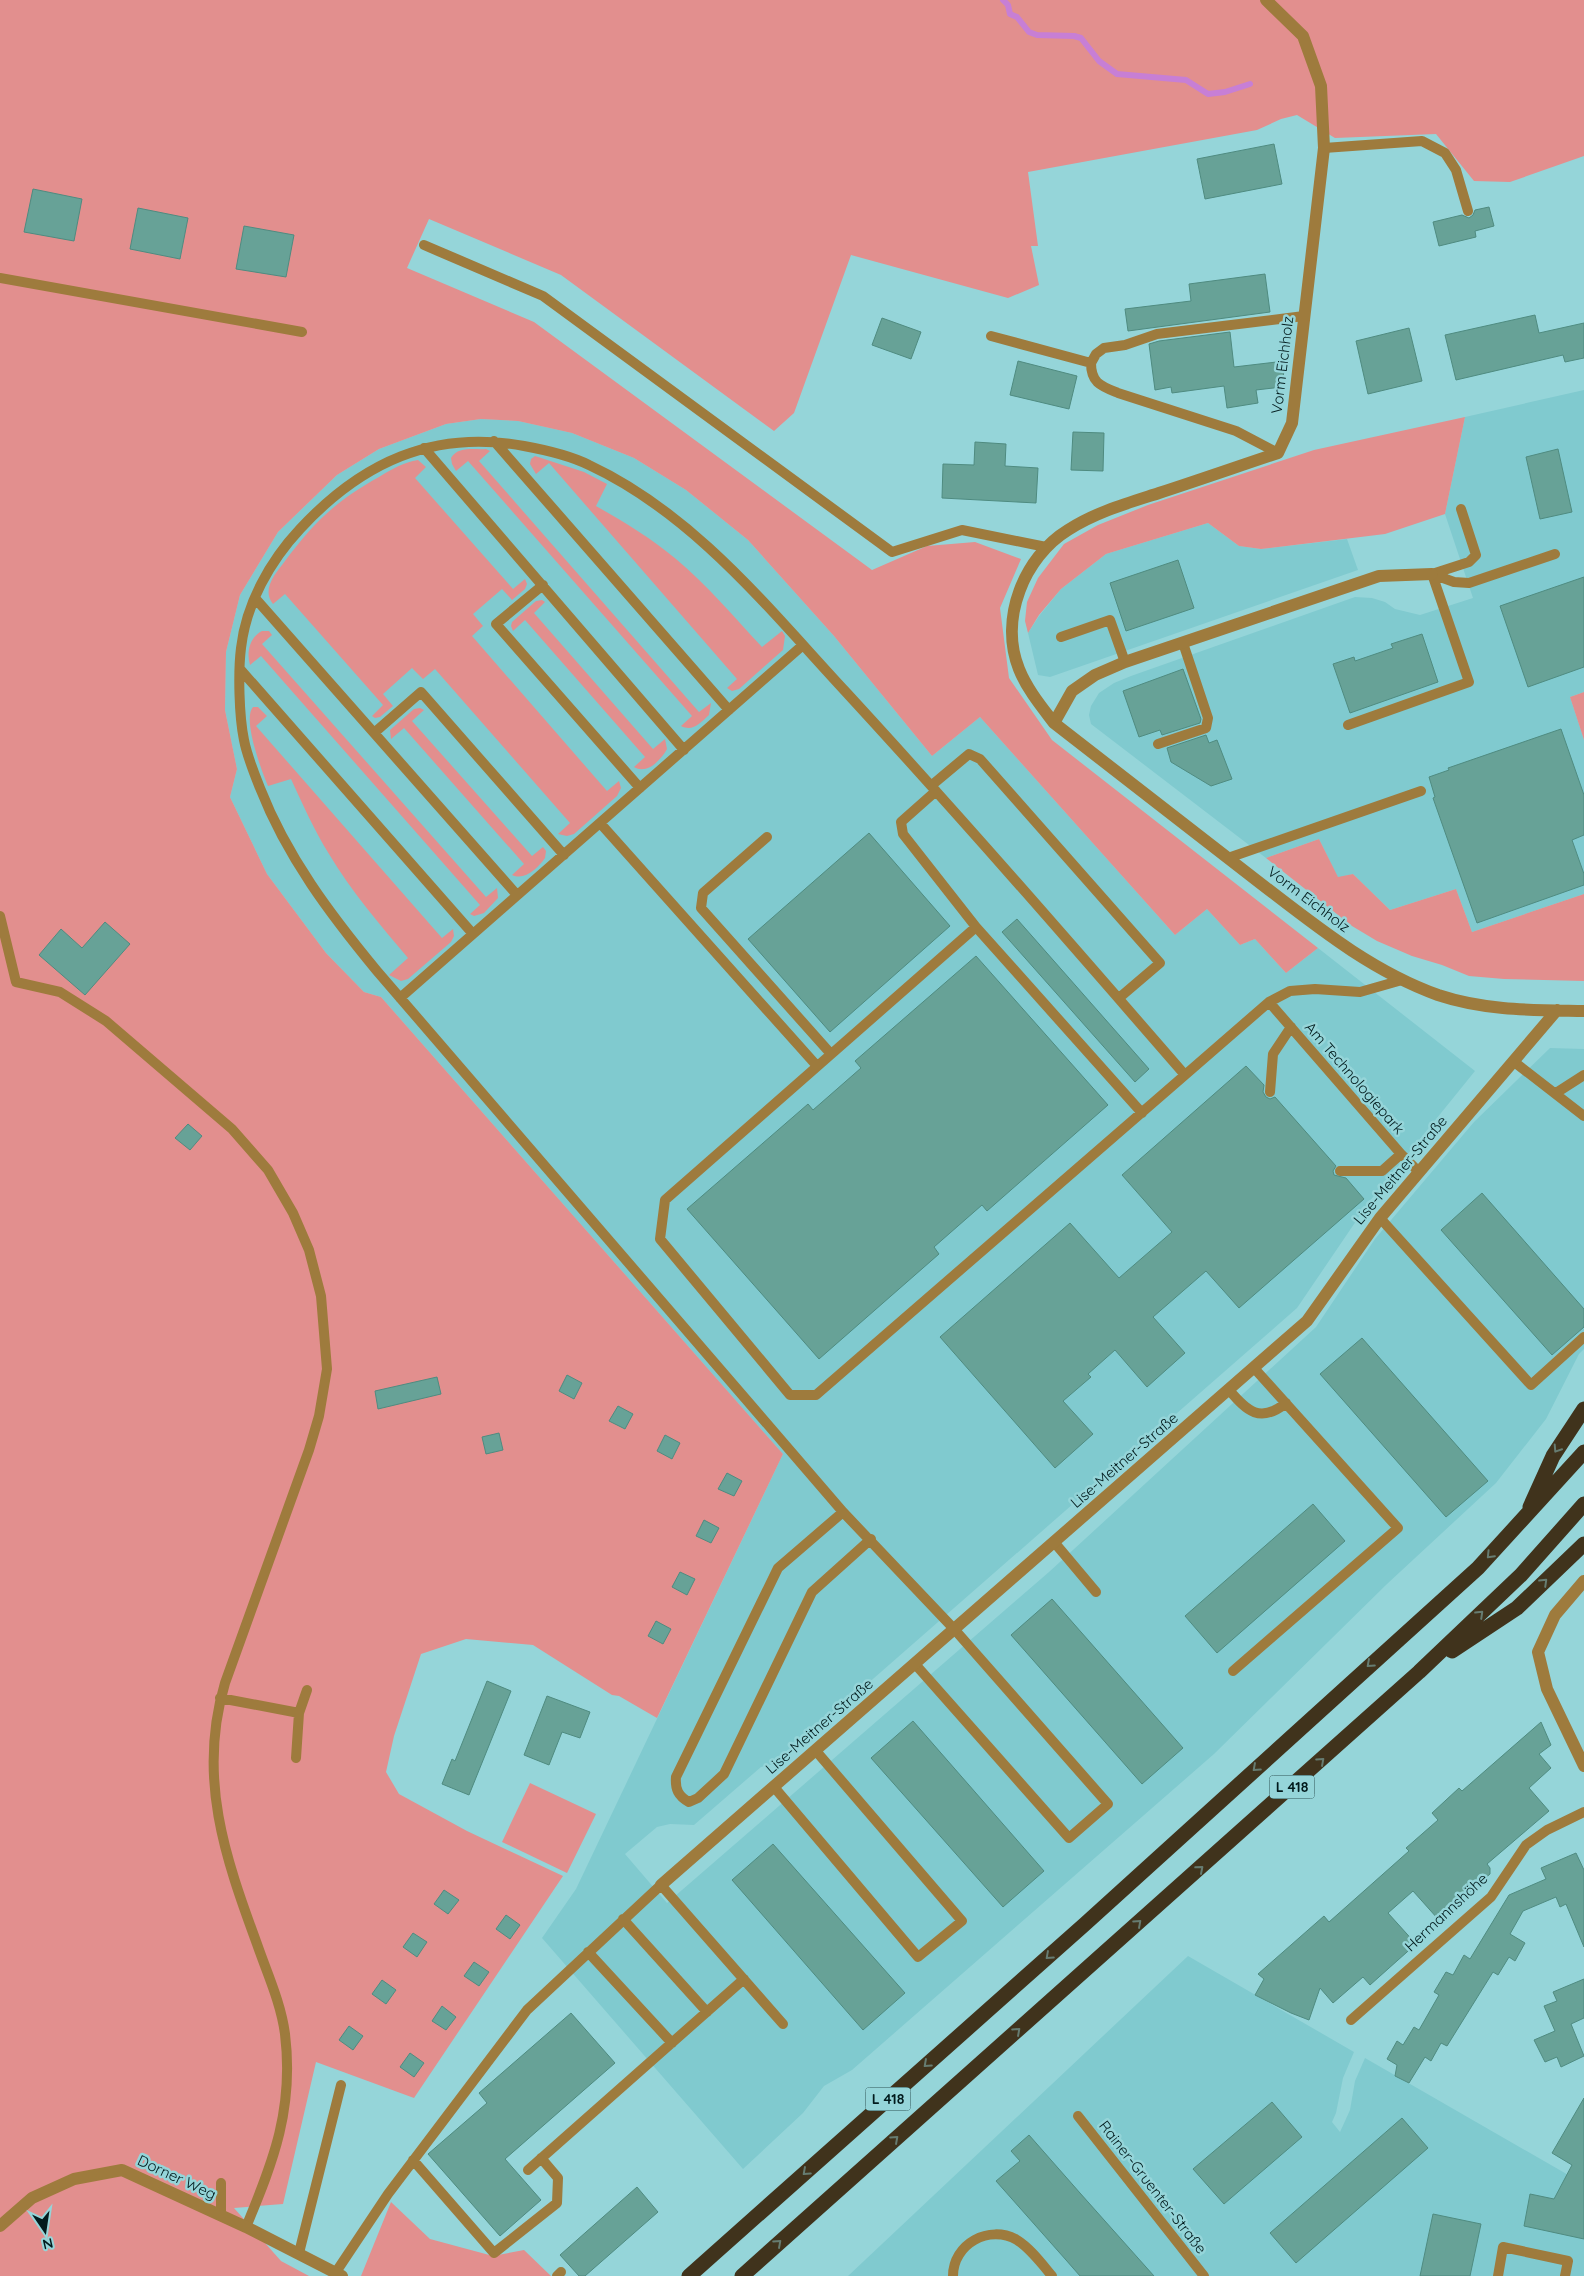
<svg xmlns="http://www.w3.org/2000/svg" width="1584" height="2276" viewBox="0 0 1584 2276" font-family="Quicksand,sans-serif">
<style>
.built{fill:#80cacf}
.green{fill:#e28f8e}
.lines{fill:none;stroke-linecap:round;stroke-linejoin:round}
.stream{stroke:#c77fd5;stroke-width:6}
.building{fill:#67a297;stroke:#4f8b80}
.lane{stroke:#9e7b3d;stroke-width:10}
.street{stroke:#9e7b3d;stroke-width:12}
.highway{stroke:#40331c;stroke-width:15}
.oneway{stroke:#667c71}
.labels{text-anchor:middle;dominant-baseline:central;stroke-width:5;stroke-linejoin:round;paint-order:stroke}
.shield{fill:#95d5d9;stroke:#2e5355;stroke-width:1}
.shield-label{font-size:14px;font-weight:bold;fill:#021b1d}
.street-label{font-size:15px;fill:#021b1d;stroke:#95d5d9}
</style>
<rect width="100%" height="100%" fill="#95d5d9"/>
<!-- built -->
<path class="built" d="M1584 390V692L1570 697 1584 740V894L1472 932 1456 889 1390 910 1353 874 1338 878 1319 839 1266 858 1091 724 1089 715 1091 706 1099 693 1114 683 1131 676 1355 597 1372 598 1385 602 1395 609 1420 615 1473 598 1445 514 1465 417Z
M481 419 518 421 572 433 634 458 686 490 748 540 834 636 932 756 980 717 1175 935 1207 909 1240 945 1255 939 1286 973 1318 948 1475 1071 1369 1202 1297 1308 777 1763 761 1767 694 1825 670 1824 657 1827 625 1854 667 1903 1049 1572 1316 1327 1375 1239 1474 1122 1550 1048 1584 1049V1349L1579 1354 1546 1419 1496 1483 1387 1584 1214 1754 852 2070 824 2086 803 2113 743 2169 542 1938 576 1889 783 1454 381 997 364 992 326 953 267 874 230 797 237 769 225 710 226 652 240 595 278 532 337 475 379 449 446 424Z
M1208 523 1239 546 1261 549 1347 539 1358 570 1050 677 1038 675 1028 633 1039 616 1061 589 1106 554Z
M1188 1956 1354 2052 1343 2078 1336 2113 1332 2122 1340 2132 1350 2110 1355 2081 1365 2058 1584 2184V2276H848Z"/>
<!-- green -->
<path class="green" d="M0 0H1584V156L1510 182 1474 181 1436 134 1335 138 1297 115 1281 119 1257 130 1028 172 1038 246H1031L1039 285 1008 298 851 255 794 413 774 431 561 275 429 219 407 268 534 322 872 570 927 546 975 542 1021 559 1000 608 1009 678 1052 740 1318 948 1286 973 1255 939 1240 945 1207 909 1175 935 980 717 932 756 834 636 748 540 686 490 634 458 572 433 518 421 481 419 446 424 379 449 337 475 278 532 240 595 226 652 225 710 237 769 230 797 267 874 326 953 364 992 381 997 783 1454 657 1718 619 1696 612 1695 533 1645 466 1639 421 1654 394 1736 386 1772 399 1794 467 1831 563 1876 414 2098 316 2062 283 2204 234 2208 281 2261 309 2276H0Z
M1465 417 1445 514 1385 534 1261 549 1239 546 1208 523 1106 554 1061 589 1039 615 1028 633 1025 621 1027 602 1038 578 1064 544 1098 525 1148 505 1314 450Z
M486 449 490 451 479 461 699 712 711 703 709 715C700 723 693 732 681 726L692 716 468 461 456 471 452 464 451 458C458 446 474 450 486 449Z
M535 456 584 472 607 484 596 506C624 522 651 538 676 559 707 585 734 617 762 647L782 631 785 636 783 650 739 689 732 691 727 688 737 679 549 463 536 474 530 464 531 459Z
M418 460 426 467 415 478 513 589 525 579 527 584 525 589 512 600 502 589 473 614 483 626 472 636 607 791 619 781 621 788 617 796 574 834 567 836 558 834 570 823 435 669 423 679 412 668 383 694 393 706 380 717 375 718 372 716 383 705 285 594 273 604C261 589 276 573 285 561 315 521 336 501 379 477 392 469 404 462 418 460Z
M542 600 545 602 534 613 653 749 665 739 667 749C661 760 647 775 634 767L645 757 525 620 513 631 511 626 512 622 536 601Z
M262 631H269L272 635 262 644 486 897 497 888 498 898 484 913 474 916 470 914 480 905 261 656 250 665C246 652 250 637 262 631Z
M1584 692V740L1570 697Z
M253 707H258L267 716 256 726 442 938 453 929 454 936 451 942 408 979 401 981 389 975 408 958C380 925 351 891 329 854 314 830 303 805 291 779L268 786C262 772 242 719 253 707Z
M420 708 424 710 412 721 532 856 543 847 546 851 545 858C538 868 525 881 512 875L524 864 404 728 391 739 390 730 414 709Z
M1319 839 1338 877 1353 874 1390 910 1456 889 1472 932 1584 894V981L1504 979 1469 976 1442 965 1412 956 1377 941 1352 926 1266 858Z
M530 1783 596 1814 567 1873 502 1842Z
M391 2202 430 2239 493 2256 524 2250 551 2276H361Z"/>
<g class="lines">
<!-- stream -->
<path class="stream" d="M1003 0 1008 5 1010 14 1017 17 1029 32 1037 35 1074 36 1081 38 1099 61 1117 74 1186 80 1208 94 1225 92 1250 84"/>
</g>
<!-- building -->
<path class="building" d="M1274 144 1282 184 1205 199 1197 159Z
M33 189 82 199 74 241 24 232Z
M1489 207 1494 226 1475 231 1476 237 1439 246 1433 222 1462 215 1469 218 1473 215 1475 210Z
M138 208 188 218 180 259 130 249Z
M244 226 294 235 286 277 236 269Z
M1265 274 1270 312 1128 331 1125 309 1191 301 1189 284Z
M1535 315 1539 333 1584 323V358L1565 362 1563 355 1456 380 1445 335Z
M882 318 921 332 911 359 872 345Z
M1409 328 1422 381 1368 394 1356 341Z
M1230 332 1234 367 1285 361 1282 387 1256 390 1258 403 1227 408 1224 386 1172 393 1171 387 1155 390 1149 344 1159 341Z
M1018 361 1077 376 1069 409 1010 395Z
M1073 432 1104 433 1103 471 1071 470Z
M975 442 1006 444 1005 466 1038 468 1036 503 942 498 943 464 974 465Z
M1558 449 1572 512 1540 519 1526 457Z
M1178 560 1194 608 1126 631 1110 583Z
M1584 577V667L1528 687 1500 606Z
M1422 634 1438 682 1350 713 1333 664 1354 657 1355 661 1393 648 1391 644Z
M1183 669 1201 719 1200 723 1162 735 1160 730 1139 737 1123 691Z
M1561 729 1584 795V835L1572 840 1584 874V885L1477 923 1433 798 1435 797 1429 777 1449 770 1448 768Z
M1206 735 1209 743 1217 740 1232 779 1211 786 1171 762 1167 748Z
M869 833 950 926 830 1032 748 939Z
M1017 919 1149 1069 1135 1082 1002 932Z
M105 922 130 944 85 995 39 955 61 929 82 948Z
M976 956 1108 1105 987 1211 982 1205 934 1247 939 1254 819 1359 687 1209 808 1104 813 1110 861 1068 855 1061Z
M1246 1066 1264 1085 1263 1092 1266 1097 1270 1099 1275 1097 1336 1166 1333 1171 1334 1175 1346 1178 1364 1199 1239 1308 1206 1271 1153 1317 1185 1353 1147 1387 1115 1350 1088 1374 1091 1377 1063 1401 1093 1434 1055 1468 940 1337 1070 1223 1119 1278 1172 1232 1122 1175Z
M188 1124 202 1136 190 1150 175 1138Z
M1482 1193 1584 1309V1327L1552 1355 1441 1230Z
M1362 1338 1488 1481 1446 1517 1320 1374Z
M567 1375 582 1383 574 1399 559 1391Z
M437 1377 441 1394 378 1409 375 1391Z
M618 1406 633 1414 625 1429 609 1421Z
M499 1433 503 1450 486 1454 482 1437Z
M665 1435 680 1443 672 1459 657 1451Z
M727 1473 742 1481 734 1496 718 1489Z
M1313 1504 1345 1541 1217 1653 1185 1616Z
M704 1520 719 1528 711 1543 696 1536Z
M680 1572 695 1579 687 1595 672 1587Z
M1052 1599 1183 1748 1142 1784 1011 1635Z
M656 1621 671 1629 663 1644 648 1636Z
M487 1681 511 1691 469 1795 442 1784 452 1759 455 1761Z
M547 1696 590 1712 580 1738 562 1732 549 1765 524 1755Z
M913 1721 1044 1871 1003 1907 871 1758Z
M1541 1722 1551 1745 1539 1754 1551 1768 1529 1788 1549 1811 1487 1864 1490 1868V1874L1438 1919 1413 1891 1388 1913 1416 1944 1370 1985 1363 1977 1333 2003 1320 1988 1309 2020 1291 2013 1255 1995 1264 1979 1258 1974 1324 1916 1329 1922 1409 1851 1406 1848 1438 1820 1432 1813 1459 1788 1462 1791Z
M773 1844 905 1993 863 2030 732 1880Z
M1576 1853 1584 1870V1947L1566 1904 1560 1907 1556 1897 1523 1911 1510 1934 1525 1943 1515 1961 1509 1957 1498 1975 1493 1972 1447 2046 1441 2043 1431 2061 1425 2057 1409 2083 1395 2076 1397 2065 1387 2059 1397 2041 1403 2045 1414 2027 1419 2030 1439 1995 1434 1992 1446 1972 1453 1975 1464 1955 1470 1959 1509 1895 1546 1879 1541 1868Z
M444 1890 459 1900 448 1914 434 1904Z
M506 1915 520 1925 510 1939 496 1929Z
M413 1933 427 1942 417 1957 403 1947Z
M474 1962 489 1972 479 1986 464 1976Z
M1584 1979V2018L1571 2024 1584 2056 1561 2067 1557 2057 1545 2062 1534 2040 1555 2031 1544 2006 1557 2001 1553 1992Z
M382 1980 396 1990 386 2004 372 1994Z
M442 2006 456 2017 446 2030 432 2021Z
M571 2013 615 2063 505 2159 541 2200 500 2236 428 2154 487 2103 479 2093Z
M349 2026 363 2036 353 2050 339 2040Z
M410 2053 424 2063 414 2077 400 2067Z
M1584 2098V2239L1524 2226 1530 2194 1554 2199 1572 2165 1552 2153Z
M1272 2102 1302 2137 1224 2204 1193 2169Z
M1402 2118 1428 2148 1296 2263 1270 2233Z
M1029 2135 1080 2193 1154 2276H1080L1066 2260 996 2181 1020 2161 1011 2151Z
M637 2187 658 2212 585 2276H579L560 2255Z
M1433 2214 1481 2224 1470 2276H1420Z"/>
<g class="lines">
<!-- lane -->
<path class="lane" d="M1324 148 1422 141 1445 153 1456 170 1468 211
M424 245 543 296 892 552 962 530 1046 547
M0 278 302 332
M991 336 1091 363C1091 383 1101 386 1118 393L1236 431 1278 453
M1091 363 1096 354 1104 348 1125 345 1157 334 1304 316
M494 441 729 710
M424 448 684 750
M1432 574 1454 582 1469 583 1555 554
M1432 574 1469 562 1476 555 1461 509
M543 585 496 624 640 788
M255 598 517 895
M1061 637 1110 620 1125 662
M240 669 473 934
M1348 725 1469 682 1432 574
M374 733 421 692 564 855
M1158 744 1206 728 1208 718 1183 643
M932 785 969 754 980 759 1160 963 1119 998
M936 791 901 822 903 834 976 927
M600 823 817 1066
M767 837 703 893 701 908 831 1054
M1228 858 1421 791
M0 916 16 982 60 992 106 1021 232 1129 268 1170 293 1213 309 1250 321 1296 327 1369 319 1416 309 1450 225 1683C197 1777 225 1857 257 1944 267 1973 281 2003 285 2034 294 2108 274 2160 246 2227
M400 998 803 645
M1269 1002 1401 1154 1419 1172
M1513 1061 1584 1116
M1270 1092 1273 1054 1291 1027
M1556 1093 1584 1075
M1142 1113 976 927 665 1200 660 1239 790 1395H816L1185 1075
M1340 1171H1382L1401 1154
M1380 1218 1531 1385 1584 1337
M1229 1390C1247 1411 1260 1424 1286 1403
M843 1512 778 1568 676 1777C675 1789 678 1796 689 1802L698 1798 724 1774 812 1592 871 1539
M1054 1542 1096 1592
M915 1664 1069 1838 1108 1804 955 1630 843 1512 377 971C330 914 287 857 260 788 254 773 247 756 244 740 239 716 238 672 241 648 246 604 270 561 300 529 361 463 433 429 524 446 546 450 569 455 589 465 694 514 768 608 845 691 961 817 1073 946 1185 1075L1269 1002 1290 991 1315 989 1360 992 1402 980
M1233 1671 1398 1528 1254 1368
M220 1698 299 1713 296 1758
M299 1713 307 1690
M774 1787 918 1957 962 1921 816 1751
M623 1919 707 2012
M588 1952 672 2043
M1351 2020 1491 1897 1526 1845 1547 1830 1584 1812
M1078 2116 1204 2276
M413 2160 494 2253 557 2203 558 2178 541 2158
M528 2170 744 1979
M221 2215V2183
M299 2253 341 2085
M336 2272 388 2194 527 2010 661 1885 783 2024
M557 2276 561 2272
M953 2276C953 2244 989 2224 1017 2240 1030 2248 1042 2264 1052 2276
M1498 2276 1503 2247 1568 2261 1565 2276"/>
<!-- street -->
<path class="street" d="M1266 0 1303 36 1321 86 1324 148 1292 423 1278 453C1239 466 1199 480 1159 493 1128 503 1096 512 1068 530 1024 557 999 619 1019 669 1027 689 1041 706 1054 723 1123 776 1191 830 1260 883 1316 926 1371 971 1438 995 1486 1011 1535 1010 1584 1011
M1054 723 1072 691 1095 675 1125 662 1379 576 1432 574
M1584 1581 1555 1615 1538 1652 1547 1689 1584 1766
M661 1885 1307 1321 1380 1218 1557 1010
M0 2226 32 2198 74 2179 122 2170 246 2227 342 2276"/>
<!-- highway -->
<path class="highway" d="M1530 1507 1553 1456 1584 1409
M1452 1651 1517 1608 1584 1544
M689 2276 1085 1924 1478 1568 1584 1452
M742 2276 1419 1672 1521 1575 1584 1504"/>
</g>
<!-- one-way arrows -->
<defs><path id="oneway-chevron" d="M-2-3.5L2.5 0L-2 3.5" fill="none" stroke-width="1.6" stroke-linecap="round" stroke-linejoin="round" transform="scale(1.25)"/></defs>
<g class="oneway">
<use href="#oneway-chevron" transform="translate(1557 1449) rotate(123)"/>
<use href="#oneway-chevron" transform="translate(1490 1555) rotate(134)"/>
<use href="#oneway-chevron" transform="translate(1544 1582) rotate(-44)"/>
<use href="#oneway-chevron" transform="translate(1480 1614) rotate(-44)"/>
<use href="#oneway-chevron" transform="translate(1370 1664) rotate(138)"/>
<use href="#oneway-chevron" transform="translate(1321 1761) rotate(-42)"/>
<use href="#oneway-chevron" transform="translate(1256 1768) rotate(138)"/>
<use href="#oneway-chevron" transform="translate(1200 1869) rotate(-41)"/>
<use href="#oneway-chevron" transform="translate(1138 1923) rotate(-42)"/>
<use href="#oneway-chevron" transform="translate(1049 1956) rotate(138)"/>
<use href="#oneway-chevron" transform="translate(1017 2031) rotate(-42)"/>
<use href="#oneway-chevron" transform="translate(927 2064) rotate(138)"/>
<use href="#oneway-chevron" transform="translate(895 2139) rotate(-42)"/>
<use href="#oneway-chevron" transform="translate(806 2172) rotate(138)"/>
<use href="#oneway-chevron" transform="translate(778 2243) rotate(-42)"/>
</g>
<g class="labels">
<!-- shield labels -->
<g class="shield">
<rect x="1269.5" y="1775.5" width="45" height="23" rx="4"/>
<rect x="865.5" y="2087.5" width="45" height="23" rx="4"/>
</g>
<g class="shield-label">
<text x="1292" y="1787">L 418</text>
<text x="888" y="2099">L 418</text>
</g>
<!-- street labels -->
<g class="street-label">
<text transform="translate(1282 365) rotate(-83)">Vorm Eichholz</text>
<text transform="translate(1309 899) rotate(37)">Vorm Eichholz</text>
<text transform="translate(1355 1078) rotate(49)">Am Technologiepark</text>
<text transform="translate(1400 1170) rotate(-50)">Lise-Meitner-Straße</text>
<text transform="translate(1124 1460) rotate(-41)">Lise-Meitner-Straße</text>
<text transform="translate(819 1726) rotate(-41)">Lise-Meitner-Straße</text>
<text transform="translate(1446 1912) rotate(-43)">Hermannshöhe</text>
<text transform="translate(177 2177) rotate(25)">Dorner Weg</text>
<text transform="translate(1153 2187) rotate(52)">Rainer-Gruenter-Straße</text>
</g>
</g>
<!-- north arrow -->
<g transform="translate(45 2231) rotate(167)" stroke="#95d5d9" stroke-width="4" paint-order="stroke">
<path d="M0-4L9 19L0 12L-9 19Z" fill="#021b1d"/>
<text y="-8" font-size="14" font-weight="bold" text-anchor="middle" fill="#021b1d">N</text>
</g>
</svg>
